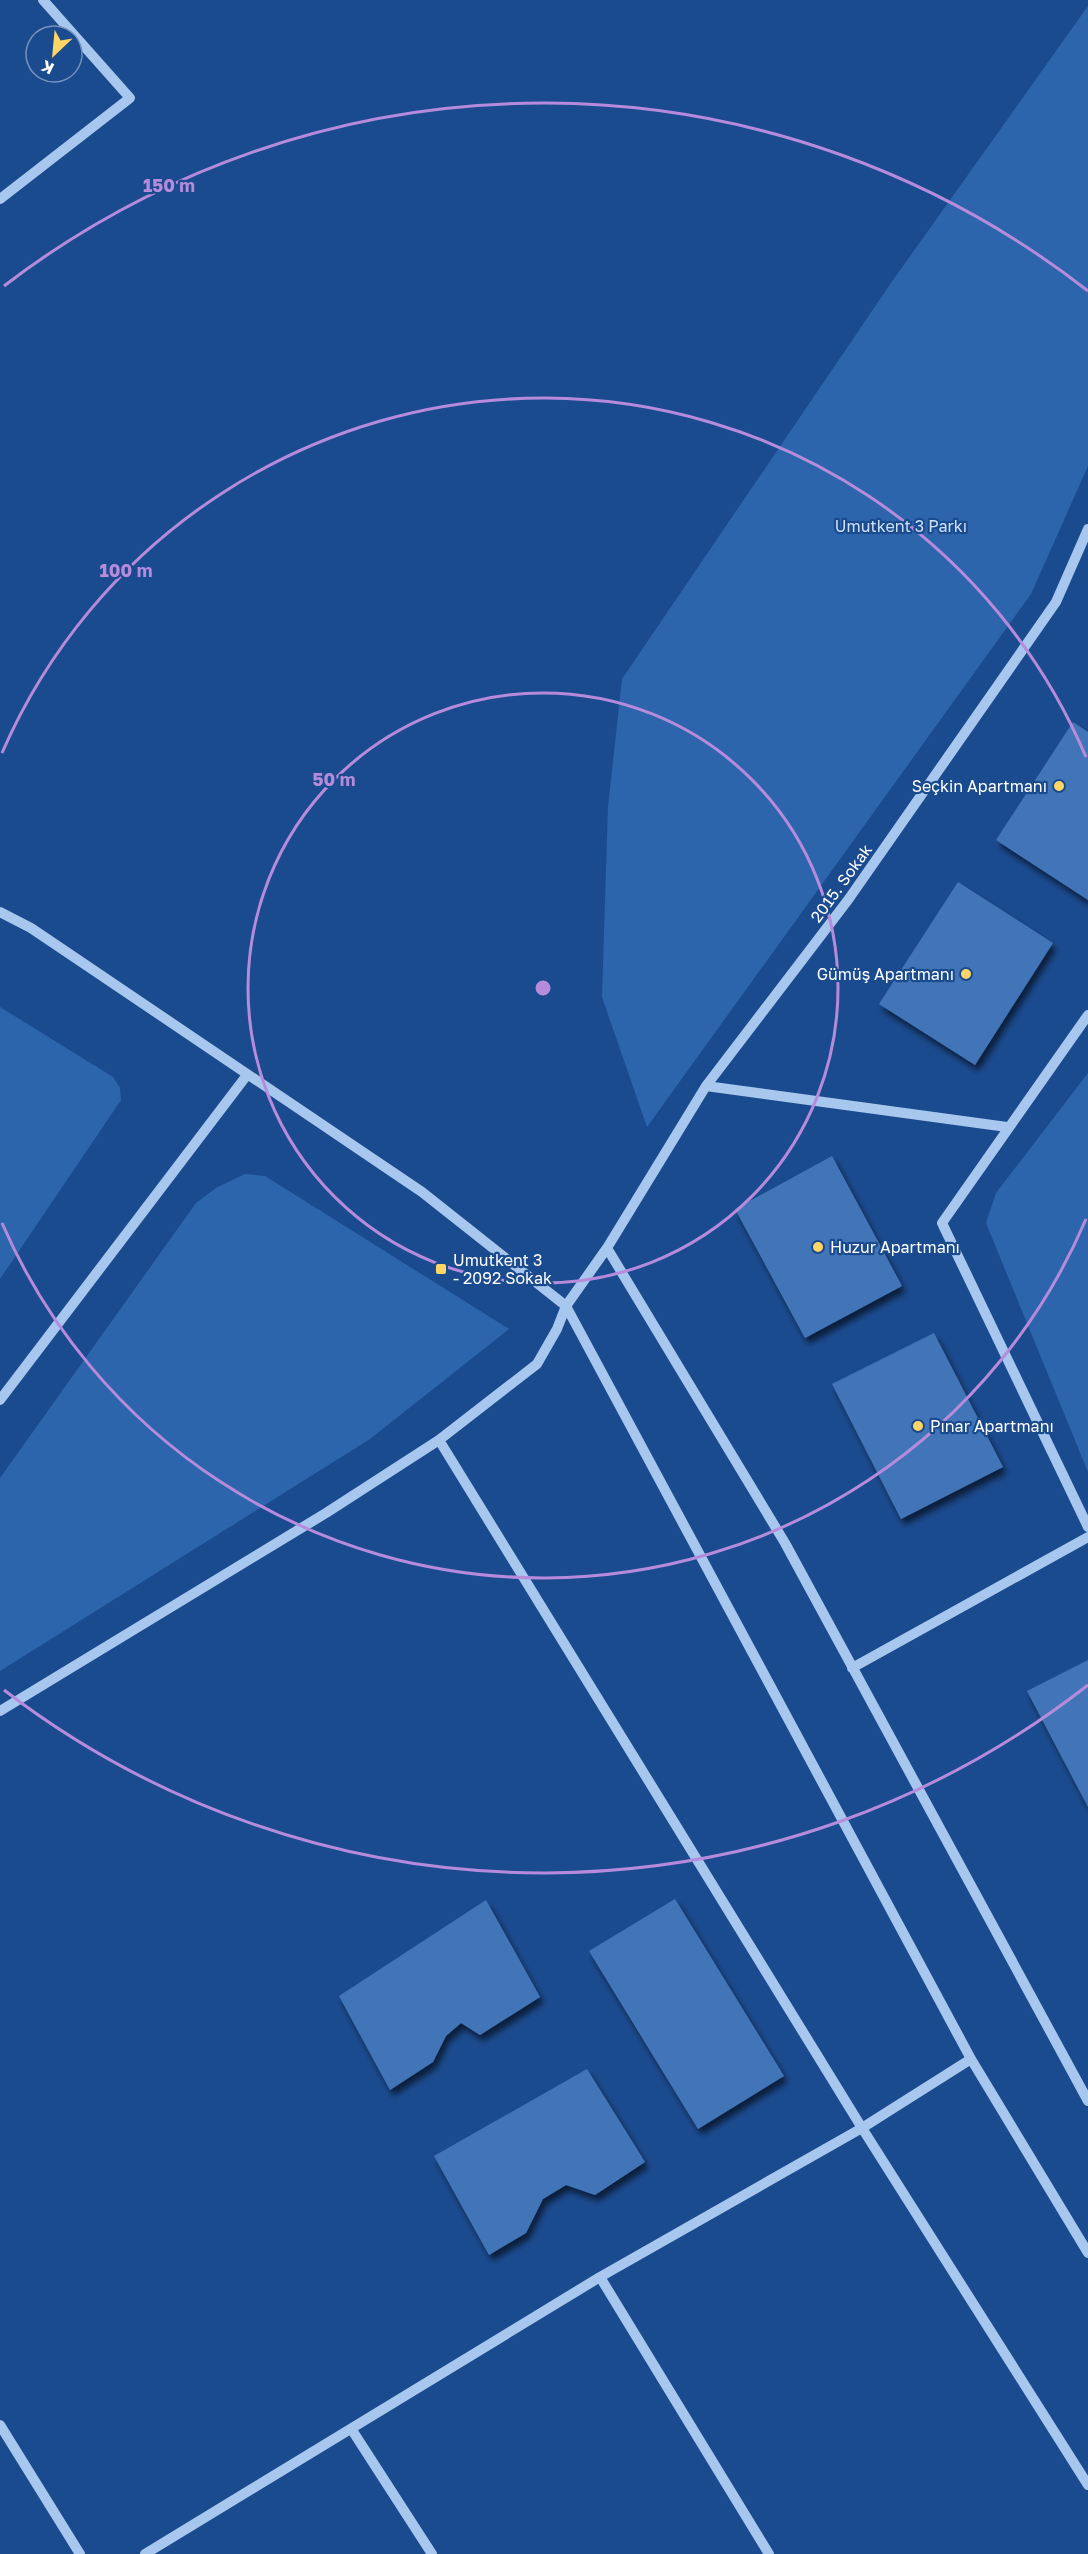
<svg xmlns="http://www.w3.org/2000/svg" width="1088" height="2554" viewBox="0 0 1088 2554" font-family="'Golos Text',sans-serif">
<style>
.green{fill:#2d65ad}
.building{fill:#4375b7;filter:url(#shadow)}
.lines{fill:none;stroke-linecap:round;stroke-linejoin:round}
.minor{stroke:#a8c7ee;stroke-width:10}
.ring{fill:none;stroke:#b68bdc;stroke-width:3}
.poi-dot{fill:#ffd565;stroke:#1b4b8f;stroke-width:2}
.labels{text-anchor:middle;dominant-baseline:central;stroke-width:4.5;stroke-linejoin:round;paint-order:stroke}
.park-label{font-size:16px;fill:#cee1fa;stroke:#1b4b8f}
.poi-label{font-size:16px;fill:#fff;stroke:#1b4b8f;text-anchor:start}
.street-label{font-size:16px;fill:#fff;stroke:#1b4b8f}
.centre{fill:#b68bdc;stroke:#1b4b8f;stroke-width:3}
.ring-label{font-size:18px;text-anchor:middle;font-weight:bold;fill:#b68bdc;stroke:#1b4b8f;stroke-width:4.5;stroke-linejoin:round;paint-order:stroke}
</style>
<defs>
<filter id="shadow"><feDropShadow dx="3.5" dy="6" stdDeviation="3" flood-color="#0009"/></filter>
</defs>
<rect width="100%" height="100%" fill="#1b4b8f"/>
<!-- green -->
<path class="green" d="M1088 6V466L1031 594 647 1127 602 997 608 807 622 679 891 283Z
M0 1007 113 1077 120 1088 121 1100 0 1279Z
M1088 1073V1472L986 1223 996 1193Z
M245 1174 265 1176 509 1329 370 1439 0 1671V1478L196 1203 216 1188Z"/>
<!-- building -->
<path class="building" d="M1073 722 1088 732V900L996 840Z
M958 882 1053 943 975 1065 879 1004Z
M832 1156 902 1286 805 1338 735 1209Z
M934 1333 1003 1467 901 1519 832 1384Z
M1088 1660V1807L1027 1691Z
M675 1899 784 2076 698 2129 589 1951Z
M486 1900 540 1997 480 2035 461 2023 446 2036 433 2062 390 2090 339 1996Z
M587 2069 645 2162 595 2195 566 2185 543 2199 526 2233 489 2255 434 2156Z"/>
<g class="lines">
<!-- minor -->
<path class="minor" d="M0 199 130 98 43 0
M0 912 31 928 422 1192 566 1306 971 2059 1088 2253
M1088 1015 942 1223 1088 1527
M706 1086 1007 1127
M607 1248 785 1543 1088 2101
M0 1400 247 1075
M439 1440 862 2128 1088 2485
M852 1668 1088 1537
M0 1711 326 1513 439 1440 537 1364 557 1329 566 1306 607 1248 706 1086 848 900 1056 602 1088 529
M600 2277 769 2554
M0 2425 80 2554
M352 2430 432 2554
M145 2554 600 2277 862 2128 971 2059"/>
</g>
<!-- distance rings -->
<g class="ring">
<circle cx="543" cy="988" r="295"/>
<path d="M1086 1219A590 590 0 0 1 2 1223M2 753A590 590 0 0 1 1086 757"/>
<path d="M1088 1685A885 885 0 0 1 4 1690M4 286A885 885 0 0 1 1088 291"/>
</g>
<!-- markers -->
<g class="poi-dot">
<circle cx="1059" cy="786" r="6"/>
<circle cx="966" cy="974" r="6"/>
<circle cx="818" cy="1247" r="6"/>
<rect x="435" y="1263" width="12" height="12" rx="3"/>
<circle cx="918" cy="1426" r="6"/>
</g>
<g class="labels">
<!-- park labels -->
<g class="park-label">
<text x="901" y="526">Umutkent 3 Parkı</text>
</g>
<!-- poi labels -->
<g class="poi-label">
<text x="1047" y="786" text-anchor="end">Seçkin Apartmanı</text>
<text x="954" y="974" text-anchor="end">Gümüş Apartmanı</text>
<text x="830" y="1247">Huzur Apartmanı</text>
<text x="453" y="1260">Umutkent 3<tspan x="453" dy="18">- 2092 Sokak</tspan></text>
<text x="930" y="1426">Pınar Apartmanı</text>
</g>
<!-- street labels -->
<g class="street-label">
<text transform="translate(841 883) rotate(-54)">2015. Sokak</text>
</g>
</g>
<circle cx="543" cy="988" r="9" class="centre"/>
<g class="ring-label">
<text x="169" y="192">150 m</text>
<text x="126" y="577">100 m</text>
<text x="334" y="786">50 m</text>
</g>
<!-- north arrow -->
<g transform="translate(54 54) rotate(206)"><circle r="28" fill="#1b4b8f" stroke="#7693bc" stroke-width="1.5"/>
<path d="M0-4.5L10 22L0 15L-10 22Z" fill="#ffd565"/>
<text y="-9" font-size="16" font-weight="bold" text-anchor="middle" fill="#ffffff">K</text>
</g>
</svg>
